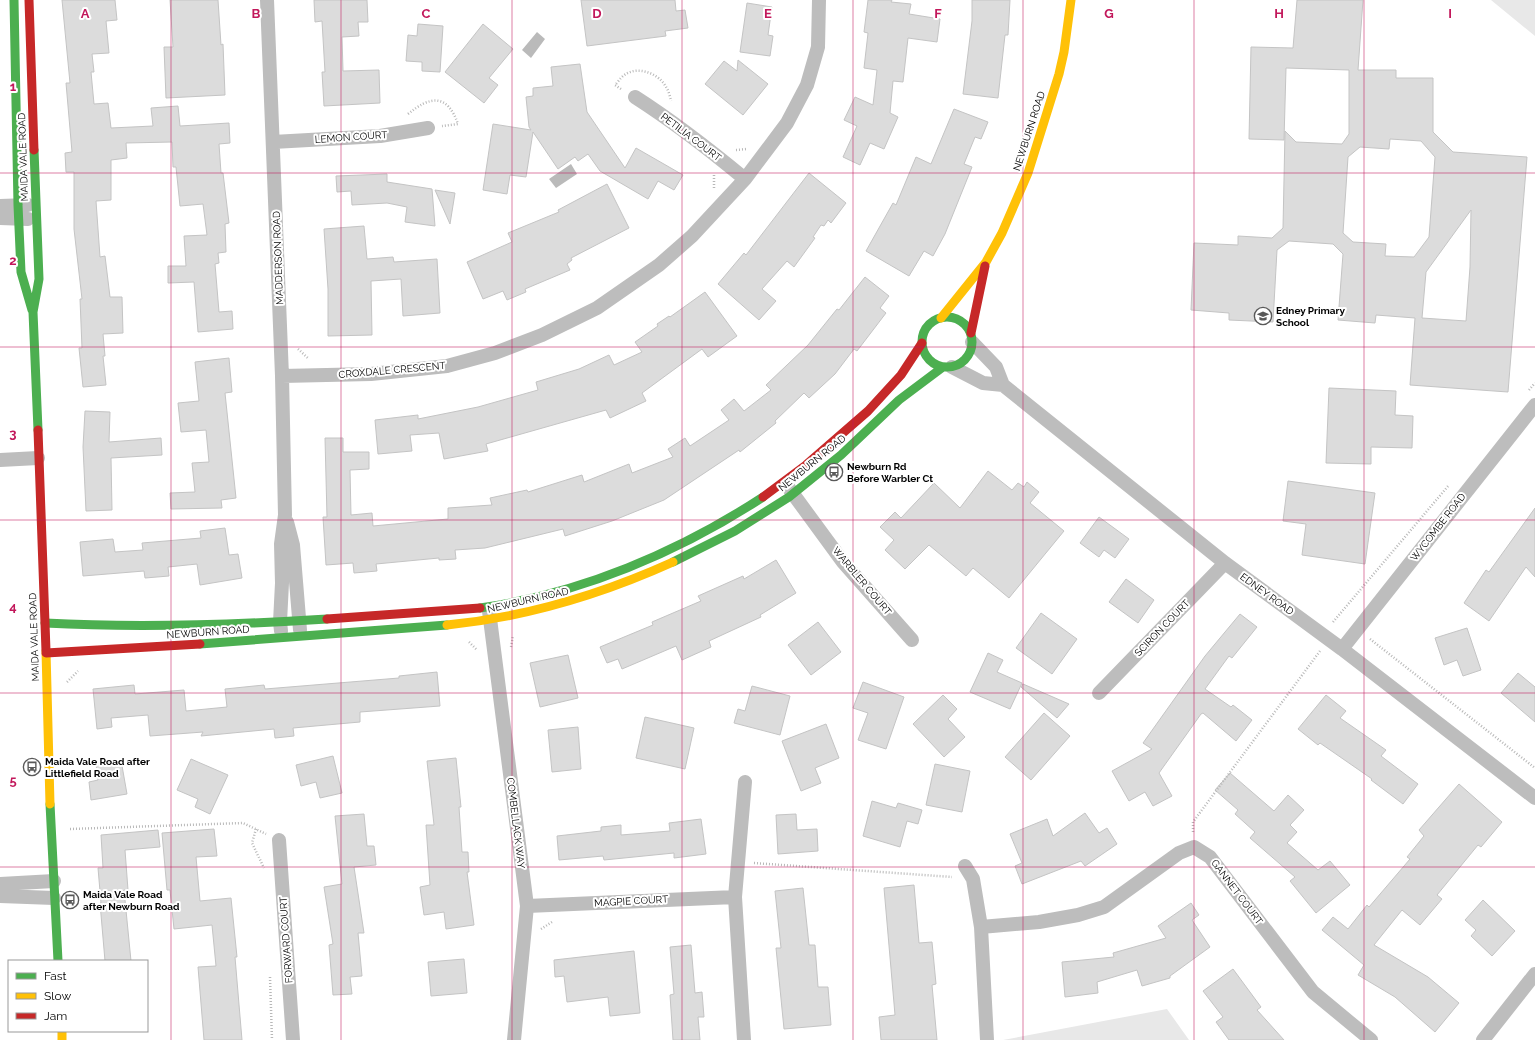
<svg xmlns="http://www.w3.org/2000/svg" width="1535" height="1040" viewBox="0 0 1535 1040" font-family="Raleway,sans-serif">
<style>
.green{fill:#e8e8e8}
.water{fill:#bababa}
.building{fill:#dcdcdc;stroke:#c4c4c4;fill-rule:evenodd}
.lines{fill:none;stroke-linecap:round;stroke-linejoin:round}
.path{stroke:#b8b8b8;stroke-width:2.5;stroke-dasharray:1 2;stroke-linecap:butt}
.street{stroke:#bdbdbd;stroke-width:14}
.fast{stroke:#4caf50;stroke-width:9}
.slow{stroke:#ffc107;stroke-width:9}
.jam{stroke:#c62828;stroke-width:9}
.grid{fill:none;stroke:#c2185b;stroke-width:1;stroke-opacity:0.55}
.labels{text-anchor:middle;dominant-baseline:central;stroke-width:4;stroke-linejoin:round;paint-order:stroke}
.street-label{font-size:10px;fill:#000;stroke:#fff}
.poi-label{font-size:10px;font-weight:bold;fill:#000;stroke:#fff;text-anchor:start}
.grid-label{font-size:13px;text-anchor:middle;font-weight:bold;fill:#c2185b;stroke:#fff;stroke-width:4;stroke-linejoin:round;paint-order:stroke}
</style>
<rect width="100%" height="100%" fill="#fff"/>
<!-- green -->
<path class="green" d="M1491 0H1535V36Z
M1167 1009 1189 1040H1003Z"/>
<!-- water -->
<path class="water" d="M537 32 545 39 531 58 522 50Z
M571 164 577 174 556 188 549 179Z"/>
<!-- building -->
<path class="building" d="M62 0H115L117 20 106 21 109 53 92 54 94 72H91L94 104 108 103 111 128 153 126 151 108 178 106 180 126 229 123 230 143 219 144 221 173H223L229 223 225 224 226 252 218 253 219 263 215 264 219 312 232 311 233 329 198 332 194 282 168 283V266H186L184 236 207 235 203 204 180 206 176 167H173L172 142 126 143 127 158 111 160V200L96 201 100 257 105 256 110 297H122L123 333 103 334 105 356H103L106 385 83 387 79 348H82L80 299H82L74 229V172H66L65 153 72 152 66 83H70Z
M170 0H218L221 45 223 44 225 95 166 98 164 47H173Z
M314 0H367L368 22H358L359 36 342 37 343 71 379 70 380 103 324 106 322 72H325L322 21 315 22Z
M581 0H675L676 11 685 10 688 28 665 31 666 36 587 46Z
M868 0H892L891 2 911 4 909 14 940 19 937 42 908 38 903 82 893 81 890 113 898 117 884 149 870 143 860 165 843 157 857 126 844 120 855 97 873 105 877 70 864 68 868 33 864 32Z
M972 0H1010L1008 35H1005L998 98 963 94 972 21Z
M1297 0H1363L1358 70H1396V78H1433V132L1453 152 1527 157 1508 392 1410 385 1415 318 1376 315 1375 323 1338 320 1343 254 1333 244 1289 241 1277 250 1273 322 1229 320V313L1191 310 1194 243 1238 245V236L1272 238 1283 228 1285 131 1296 142 1342 144 1349 134V70L1286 68 1284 140 1249 139 1251 47 1293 48ZM1390 139 1421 141 1435 157 1429 237 1414 257 1385 256 1386 244 1353 242 1343 233 1348 157 1360 147 1389 149ZM1471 210 1470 267 1466 321 1422 318 1426 272Z
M747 3 772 7 768 35 773 36 770 56 740 52Z
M418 24 443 26 440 72 422 71V62L406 61 408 35 417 36Z
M483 24 513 49 489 78 498 85 484 103 445 72Z
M738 60 768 84 743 115 705 84 724 61 737 71Z
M580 64 587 112 625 168 636 148 683 175 674 190 658 181 648 199 600 171 588 154 578 161 575 157 558 169 533 132 526 177 510 175 507 194 483 190 493 124 531 130 529 127 526 97 533 96V88L553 86 551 67Z
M954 109 988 122 981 139 975 137 964 164 972 167 945 234 933 256 924 251 909 276 866 251 893 203 896 205 916 157 931 164Z
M809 173 846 203 831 223 828 220 824 226 821 225 813 237 815 238 794 267 787 261 762 289 776 301 759 320 718 284 744 253 746 255Z
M387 174V182L432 189 435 226 405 222 407 207 387 203 352 205 351 191 337 192 336 176Z
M607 184 629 228 571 258 572 260 567 264 570 270 525 289 526 292 507 300 503 291 483 299 467 262 512 242 508 233 559 212 558 210Z
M435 190 455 193 450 224Z
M364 226 367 259 393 257 394 262 437 259 440 313 403 316 401 279 371 281 372 335 328 336V289L324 229Z
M865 277 889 296 880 308 886 313 857 351 854 349 835 374 809 398 804 393 775 421 776 423 740 452 739 450 664 500 612 521 565 536 563 529 485 548 455 550 456 559 439 560V558L376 564 377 571 354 573 353 563 326 565 323 517H327L325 438H343V452H369V469L350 470 351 515 372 513 373 526 448 519V508L492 505 490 498 527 490 528 492 582 475 584 482 629 464 632 473 673 457 668 449 685 438 690 446 729 420 721 410 734 399 744 411 771 390 766 385 808 345 837 309 839 310Z
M705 292 737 336 708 357 702 349 642 393 646 401 610 418 606 410 486 444 488 451 444 459 439 433 410 435 412 451 378 454 375 420 418 415V419L478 407 538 390 536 382 579 369 609 355 614 365 642 352 635 342 658 326 657 324 669 316 670 317Z
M229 358 232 392 225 393 236 498 221 500 222 508 171 509 170 493 195 492 192 463 209 462 206 430 181 432 178 403 199 401 195 362Z
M1329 388 1396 391 1395 415 1413 416 1412 448 1371 447V464L1326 463Z
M85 411 110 412 109 442 161 438 162 455 111 458 112 510 86 511 83 447Z
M988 471 1012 490 1018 483 1024 487 1027 482 1039 492 1030 503 1064 531 1009 598 973 568 966 576 929 545 905 569 885 550 894 540 880 527 895 512 901 518 934 483 960 508Z
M1288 481 1375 493 1365 564 1302 555 1306 524 1283 521Z
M1535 508V577L1526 567 1489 621 1464 603 1486 570 1489 572Z
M1099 517 1129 539 1115 558 1104 550 1099 557 1080 543Z
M225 528 229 555 238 554 242 578 200 585 197 564 168 567 169 576 145 578 144 571 83 576 80 542 113 539 115 552 143 550 142 543 201 538 200 531Z
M776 560 796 593 760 615 761 617 709 641 711 647 682 660 676 646 622 669 618 659 607 663 600 647 653 625 652 622 701 601 698 596 743 576 744 579Z
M1126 579 1154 600 1138 623 1109 602Z
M1041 613 1077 639 1052 674 1016 648Z
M1240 614 1257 627 1232 658 1229 656 1205 689 1231 707 1233 705 1252 720 1236 741 1203 713 1201 714 1159 773 1172 796 1153 806 1145 792 1129 801 1112 771 1152 749 1143 743 1205 656Z
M818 622 841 652 811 675 788 645Z
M1467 628 1481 670 1463 676 1457 660 1444 665 1435 638Z
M988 653 1003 660 997 672 1022 683 1010 709 970 692Z
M568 655 578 698 540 707 530 663Z
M437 672 440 706 360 712V722L293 728 294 736 275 738 274 729 201 736 203 732 150 736 148 715 111 718 112 727 97 729 93 689 134 685 135 694 184 690 186 711 227 707 225 689 264 685 265 689 399 678V676Z
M1518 673 1535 687V722L1501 693Z
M863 682 904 697 886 749 858 740 868 713 853 708Z
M1023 684 1069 704 1057 718 1021 687Z
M752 686 790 696 780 735 734 723 738 709 745 711Z
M943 695 957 709 948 719 965 737 944 757 913 724Z
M1326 695 1346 711 1340 718 1386 750 1381 756 1418 784 1403 804 1371 780 1372 779 1320 743 1318 745 1298 729Z
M1044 713 1070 736 1031 780 1005 757Z
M645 717 694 728 685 769 636 758Z
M826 724 839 758 815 768 821 783 801 791 782 741Z
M578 727 581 769 552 772 548 730Z
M333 756 342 793 320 798 316 782 301 786 296 765Z
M456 758 461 807H459L462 852H468L469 872H467L474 925 446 929 444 912 424 915 420 887 430 885 426 825H434L427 761Z
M191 759 228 775 210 814 195 807 198 799 177 790Z
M121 760 127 794 91 800 89 782 98 780 96 764Z
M935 764 970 771 962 812 926 805Z
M1230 773 1274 811 1288 795 1304 810 1290 825 1297 832 1287 843 1318 870 1330 861 1350 885 1316 913 1290 881 1295 877 1250 838 1255 832 1235 814 1238 810 1215 790Z
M1459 784 1502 822 1481 847 1478 845 1437 895 1442 899 1420 925 1402 910 1374 945 1428 977 1459 1003 1435 1032 1395 997 1358 975 1364 965 1322 930 1333 917 1348 929 1367 905 1369 907 1410 859 1407 857 1424 836 1419 830Z
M872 801 896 808 898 803 922 810 918 824 907 821 900 847 863 836Z
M1085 813 1099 833 1107 828 1117 844 1085 866 1081 861 1022 884 1015 866 1022 863 1010 834 1047 819 1053 836Z
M364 814 367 846H374L376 865 354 867 364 933H358L362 976 350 977 352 994 333 995 329 945 333 944 324 887 342 884 335 816Z
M796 814 797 830 817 829 818 851 778 854 776 815Z
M701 819 706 854 674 858V853L604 860 603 856 559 860 557 836 601 831V827L621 825V835L670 831 669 823Z
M214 829 217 856 196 857 200 901 231 898 237 957H235L242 1040H204L198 967 216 966 212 925 174 929 170 890H167L162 833Z
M158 830 160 847 125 850 128 890H124L131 961H105L100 903H101L98 868H103L101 835Z
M914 885 919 943 932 942 936 984 932 985 937 1040H881L879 1017 895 1015 884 888Z
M803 888 809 945H815L818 987H828L831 1025 784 1029 776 948H781L775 891Z
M1483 900 1515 931 1492 956 1471 936 1476 930 1465 920Z
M1191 903 1199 915 1192 920 1210 947 1170 976V978L1142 986 1137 970 1097 982 1098 993 1065 997 1062 962 1114 957 1113 953 1166 938 1158 926Z
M691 945 695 993 702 992 704 1017H698L700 1040H673L670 995 674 994 670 947Z
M634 951 640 1013 610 1016 608 997 567 1002 564 976 555 977 554 960Z
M464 959 467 993 431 996 428 962Z
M1233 969 1261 1007 1257 1010 1284 1040H1229L1216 1022 1223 1017 1203 991Z"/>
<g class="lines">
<!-- path -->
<path class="path" d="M621 89 615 85C617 83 619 80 621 78 634 64 658 72 666 87 669 91 670 97 671 101
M408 114C430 96 447 93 458 124L442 126
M736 150 747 149
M714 175V188
M298 349 309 359
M1529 390 1535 383
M1333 622 1449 485
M1370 639 1535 768
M469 642 477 650
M511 647 513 636
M67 682 78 671
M70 829 243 823 266 834
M256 829 252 843 264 868
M1193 832V822L1320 651
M754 863 952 877
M541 929 552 922
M270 977 272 1040"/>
<!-- street -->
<path class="street" d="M267 0 282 376 285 515 281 544 282 583 280 622 281 631
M635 97C674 122 710 150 745 179
M273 142 380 136 428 128
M0 206 28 205
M0 218 28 219
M972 342 996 367 1003 385 1225 563 1342 649 1535 798
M952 367 983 383 1003 385
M282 376 371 374 447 366 495 353 542 335 597 308 659 265 692 236 745 179 787 123 807 85 818 47 819 0
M0 460 38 458
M788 487 843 562 912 640
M287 522 293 545 300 630
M489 611 527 906 514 1040
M1342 649 1535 405
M1099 693 1225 563
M279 840 293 1040
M965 866 973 879 981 927 987 1040
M0 884 54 881
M0 896 54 898
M527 906 735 897
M981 927 1039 922 1078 915 1104 907 1179 853 1194 847 1210 857 1313 992 1371 1040
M744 1040 735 897 745 782
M1483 1040 1535 974"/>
<!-- fast -->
<path class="fast" d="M14 0 18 205 21 272 32 310
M34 150 39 279 33 312 38 430
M922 342a25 25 0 1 1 50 0a25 25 0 1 1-50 0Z
M673 562 735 531 789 497 841 455 899 400 943 367
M480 608C580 594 679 552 763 497
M45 623C139 628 233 625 327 619
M200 644 447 625
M50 804 58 961"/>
<!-- slow -->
<path class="slow" d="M941 318 986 262 1002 233 1028 173 1059 74 1064 52 1071 0
M447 625C527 617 600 595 673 562
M46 651 50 804
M62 1031V1040"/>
<!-- jam -->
<path class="jam" d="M29 0 34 150
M971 333 985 266
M38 430 46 651
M763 497 806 465 868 411 901 375 922 343
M327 619 480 608
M46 653 200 644"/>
</g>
<!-- grid -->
<path class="grid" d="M171 0V1040M341 0V1040M512 0V1040M682 0V1040M853 0V1040M1023 0V1040M1194 0V1040M1364 0V1040M0 173H1535M0 347H1535M0 520H1535M0 693H1535M0 867H1535"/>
<!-- icons -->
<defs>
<symbol id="school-ring" viewBox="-11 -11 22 22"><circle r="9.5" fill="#fff" stroke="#595959" stroke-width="1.5"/><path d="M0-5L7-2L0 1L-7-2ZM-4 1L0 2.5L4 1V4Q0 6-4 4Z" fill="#595959"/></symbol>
<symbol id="bus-ring" viewBox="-11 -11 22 22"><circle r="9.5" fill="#fff" stroke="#595959" stroke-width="1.5"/><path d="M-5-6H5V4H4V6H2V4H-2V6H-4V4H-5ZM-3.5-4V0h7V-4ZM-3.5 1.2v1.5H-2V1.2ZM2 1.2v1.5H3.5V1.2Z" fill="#595959"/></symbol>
</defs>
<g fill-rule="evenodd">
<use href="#school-ring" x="1253" y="306" width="20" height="20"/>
<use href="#bus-ring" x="824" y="462" width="20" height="20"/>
<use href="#bus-ring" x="22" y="757" width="20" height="20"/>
<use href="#bus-ring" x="60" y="890" width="20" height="20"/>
</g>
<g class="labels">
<!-- street labels -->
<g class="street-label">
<text transform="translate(1029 131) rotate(-72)">NEWBURN ROAD</text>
<text transform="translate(351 137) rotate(-4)">LEMON COURT</text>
<text transform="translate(691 137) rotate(37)">PETILIA COURT</text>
<text transform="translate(23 157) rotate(-92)">MAIDA VALE ROAD</text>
<text transform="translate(278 258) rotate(-92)">MADDERSON ROAD</text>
<text transform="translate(392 370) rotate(-5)">CROXDALE CRESCENT</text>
<text transform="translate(812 463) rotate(-39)">NEWBURN ROAD</text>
<text transform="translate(1438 527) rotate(-52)">WYCOMBE ROAD</text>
<text transform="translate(862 581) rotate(50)">WARBLER COURT</text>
<text transform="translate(1267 594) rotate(36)">EDNEY ROAD</text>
<text transform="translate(528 600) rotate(-13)">NEWBURN ROAD</text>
<text transform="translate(1162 628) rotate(-46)">SCIRON COURT</text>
<text transform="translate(208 632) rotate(-4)">NEWBURN ROAD</text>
<text transform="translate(34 637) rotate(-92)">MAIDA VALE ROAD</text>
<text transform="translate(516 823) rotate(83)">COMBELLACK WAY</text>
<text transform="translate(1237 892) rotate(53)">GANNET COURT</text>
<text transform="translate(631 901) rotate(-3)">MAGPIE COURT</text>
<text transform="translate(286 940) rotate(-94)">FORWARD COURT</text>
</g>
<!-- poi labels -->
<g class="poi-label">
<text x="1276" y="310">Edney Primary<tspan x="1276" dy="12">School</tspan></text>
<text x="847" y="466">Newburn Rd<tspan x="847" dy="12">Before Warbler Ct</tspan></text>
<text x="45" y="761">Maida Vale Road after<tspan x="45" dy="12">Littlefield Road</tspan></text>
<text x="83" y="894">Maida Vale Road<tspan x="83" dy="12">after Newburn Road</tspan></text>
</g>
</g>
<g class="grid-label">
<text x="85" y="18">A</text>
<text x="256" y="18">B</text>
<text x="426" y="18">C</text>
<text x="597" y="18">D</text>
<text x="768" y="18">E</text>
<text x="938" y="18">F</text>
<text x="1109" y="18">G</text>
<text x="1279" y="18">H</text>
<text x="1450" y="18">I</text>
<text x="13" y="91">1</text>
<text x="13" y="265">2</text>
<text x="13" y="438">3</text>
<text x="13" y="611">4</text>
<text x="13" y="785">5</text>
</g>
<!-- legend -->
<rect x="8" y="960" width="140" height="72" fill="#ffffff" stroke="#999999"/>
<rect x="16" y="973" width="20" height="6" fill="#4caf50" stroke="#999999"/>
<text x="44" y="980" font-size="12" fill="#000000">Fast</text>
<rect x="16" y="993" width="20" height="6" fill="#ffc107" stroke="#999999"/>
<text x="44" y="1000" font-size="12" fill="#000000">Slow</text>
<rect x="16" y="1013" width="20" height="6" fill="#c62828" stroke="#999999"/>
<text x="44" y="1020" font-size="12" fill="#000000">Jam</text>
</svg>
